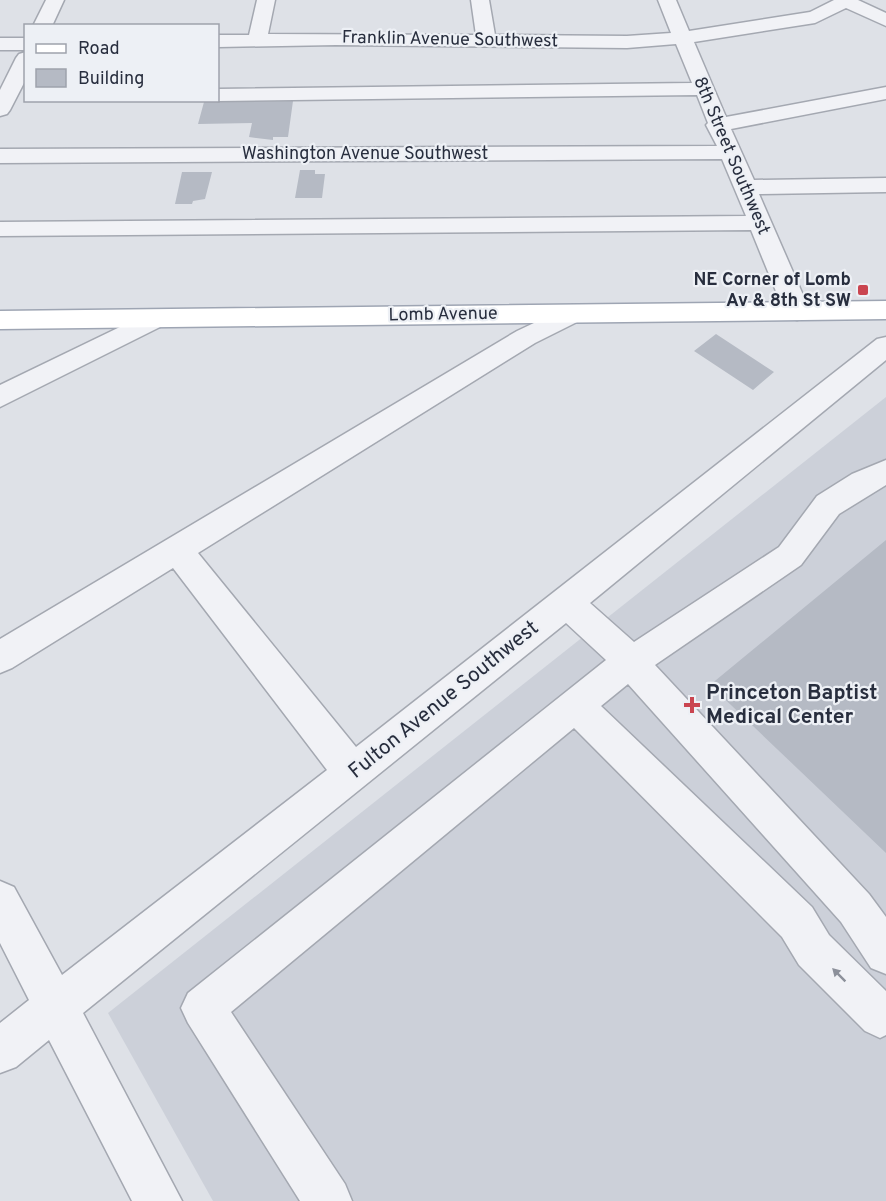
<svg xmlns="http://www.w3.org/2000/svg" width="886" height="1201" viewBox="0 0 886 1201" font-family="Overpass,sans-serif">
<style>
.built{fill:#ccd0d9}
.building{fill:#b5bac4}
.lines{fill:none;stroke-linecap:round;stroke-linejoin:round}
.minor-casing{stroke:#a4a8b1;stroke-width:3}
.major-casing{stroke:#9ea5b3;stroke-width:3}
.minor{fill:#f1f2f6;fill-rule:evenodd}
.major{fill:#fff;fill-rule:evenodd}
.oneway{fill:#8c909a}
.poi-dot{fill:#ca4550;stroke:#edf0f5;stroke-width:2}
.labels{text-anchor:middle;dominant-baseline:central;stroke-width:4.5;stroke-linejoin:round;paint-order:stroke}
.far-street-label{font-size:18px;fill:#282e3e;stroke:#edf0f5}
.far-poi-label{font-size:18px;font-weight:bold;fill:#282e3e;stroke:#edf0f5;text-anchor:end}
.poi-label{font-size:21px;font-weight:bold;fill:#282e3e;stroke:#edf0f5;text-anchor:start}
.street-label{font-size:21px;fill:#282e3e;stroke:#edf0f5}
</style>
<rect width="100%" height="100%" fill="#dee1e7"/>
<!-- built -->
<path class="built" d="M886 397V1201H213L108 1013Z"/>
<!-- building -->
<path class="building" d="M293 101 288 137H273V140L249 137 252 123 198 124 204 102Z
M300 170H315V174H325L322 198H295Z
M182 172H212L205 199 193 201 192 204H175Z
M716 334 774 372 753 390 694 351Z
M886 540V853L710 685Z"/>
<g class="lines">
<defs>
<path id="minor" d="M46 0H64L52 26H33Z
M257 0H275L268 34 476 35 471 0H489L495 35 627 36 671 33 658 0H676L689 31 810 12 834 0H858L886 13V26L846 8 815 23 694 42 726 117 886 87V99L731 129 754 180 886 178V192L759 194 810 311 806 317 797 320 788 317 784 311 751 230 0 236V222L746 216 722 159 0 163V149L717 146 706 125 708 123 697 95 218 101 216 100H218V89L692 83 676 44 627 48 336 45 218 47V35H249Z
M0 38H26V50H0Z
M26 52V79L10 110 7 114 0 116V90L16 58 19 54Z
M572 305 581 308 585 314 581 320 535 343 198 553 356 747 877 339 886 337V360L590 603 634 642 779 547 817 496 852 474 886 460V485L839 514 801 565 655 665 869 894 886 917V974L871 968 841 922 628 684 601 706 812 907 829 935 886 991V1035L880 1038 865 1031 799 965 782 937 574 728 231 1012 345 1184 352 1201H300L188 1023 181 1008 188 993 606 660 566 623 83 1013 182 1201H132L49 1040 16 1067 0 1073V1023L29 1000 0 943V881L14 887 62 975 327 770 173 568 12 668 0 673V639L517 331Z
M155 310 164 313 168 319 164 325 0 407V385Z"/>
<path id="major" d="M886 301V319L0 329V311Z"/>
</defs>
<!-- minor casing -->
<use href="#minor" class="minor-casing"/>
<!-- major casing -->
<use href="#major" class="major-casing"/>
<!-- minor -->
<use href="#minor" class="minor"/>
<!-- major -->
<use href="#major" class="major"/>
</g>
<!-- one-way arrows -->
<defs><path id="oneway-solid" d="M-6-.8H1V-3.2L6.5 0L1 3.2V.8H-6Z" transform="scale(1.5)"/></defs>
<use class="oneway" href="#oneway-solid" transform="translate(839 975) rotate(-135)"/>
<!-- markers -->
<g class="poi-dot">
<rect x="857" y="284" width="12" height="12" rx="3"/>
<path d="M689 696h6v6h6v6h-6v6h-6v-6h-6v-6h6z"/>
</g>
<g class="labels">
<!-- far-street labels -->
<g class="far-street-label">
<text transform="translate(450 40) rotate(1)">Franklin Avenue Southwest</text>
<text x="365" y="154">Washington Avenue Southwest</text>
<text transform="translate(731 156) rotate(67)">8th Street Southwest</text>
<text transform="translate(443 315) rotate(-1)">Lomb Avenue</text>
</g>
<!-- far-poi labels -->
<g class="far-poi-label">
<text x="851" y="280">NE Corner of Lomb<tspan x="851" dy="21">Av &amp; 8th St SW</tspan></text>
</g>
<!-- poi labels -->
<g class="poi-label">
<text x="706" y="693">Princeton Baptist<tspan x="706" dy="24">Medical Center</tspan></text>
</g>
<!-- street labels -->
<g class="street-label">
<text transform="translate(444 700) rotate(-39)">Fulton Avenue Southwest</text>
</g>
</g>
<!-- legend -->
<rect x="24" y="24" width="195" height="78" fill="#edf0f5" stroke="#9ea2ac" stroke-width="1.5"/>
<rect x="36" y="44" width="30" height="9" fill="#ffffff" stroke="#9ea2ac" stroke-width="1.5"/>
<text x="78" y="54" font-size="18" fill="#282e3e">Road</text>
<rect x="36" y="69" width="30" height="18" fill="#b5bac4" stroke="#9ea2ac" stroke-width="1.5"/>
<text x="78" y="84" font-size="18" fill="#282e3e">Building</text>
</svg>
